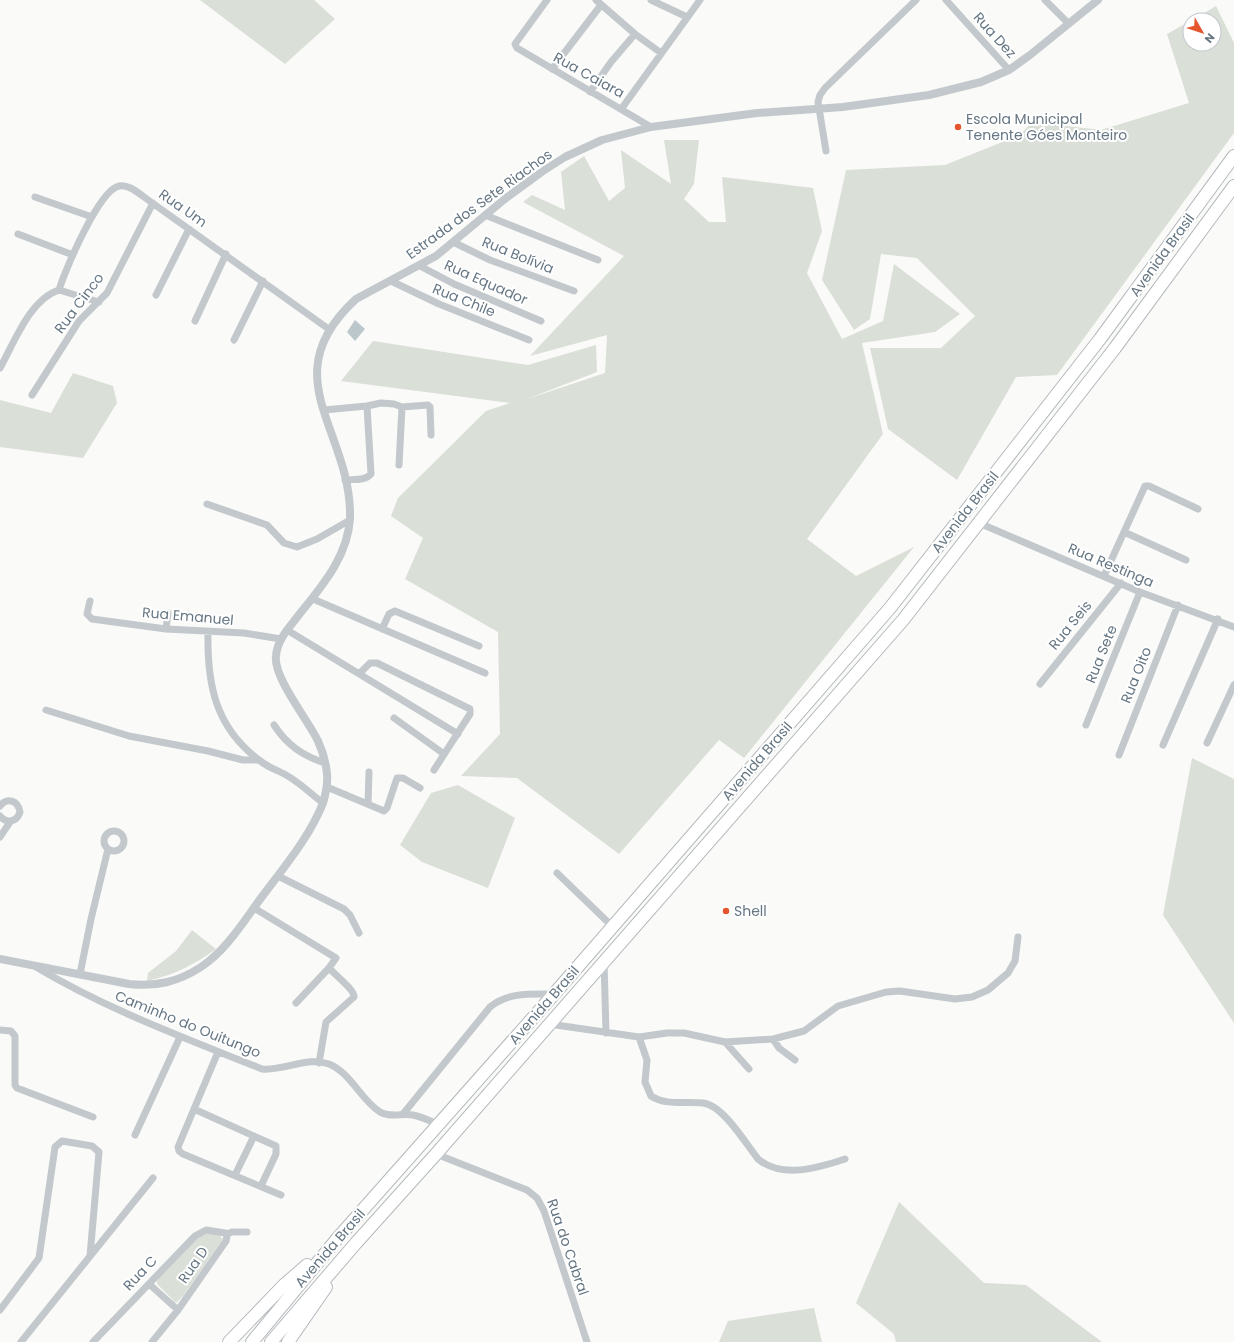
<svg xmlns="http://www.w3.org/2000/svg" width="1234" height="1342" viewBox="0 0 1234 1342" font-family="Poppins,sans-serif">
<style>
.green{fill:#dadfd7}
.water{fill:#bbc7cb}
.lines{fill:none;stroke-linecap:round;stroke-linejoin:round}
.motorway-casing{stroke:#b4b9bd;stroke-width:14}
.minor{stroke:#c3c8cc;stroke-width:7}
.tertiary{stroke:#c3c8cc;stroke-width:8}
.motorway{stroke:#fff;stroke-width:12}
.poi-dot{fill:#e4572e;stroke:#fff;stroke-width:1.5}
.labels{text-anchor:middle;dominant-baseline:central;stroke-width:4;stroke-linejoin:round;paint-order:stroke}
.street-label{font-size:14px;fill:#657683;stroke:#fff}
.poi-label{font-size:14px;fill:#657683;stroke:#fff;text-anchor:start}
</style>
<rect width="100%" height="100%" fill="#fafaf8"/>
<!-- green -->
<path class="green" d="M200 0H314L335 19 285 64Z
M1216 6 1234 43V133L1057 375 1016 377 957 480 888 429 870 348H941L975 316 917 258 881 254 870 319 854 330 822 280 846 170 945 165 1020 135 1032 122 1101 130 1189 103 1167 34 1190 21V44H1214V20H1192Z
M664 140H699L694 184 684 199 709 222H726L722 177 813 188 822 231 807 273 842 339 883 321 894 264 960 314 935 332 862 343 883 434 807 539 856 576 914 547 744 758 719 740 619 854 517 778 461 776 500 734 498 632 405 579 423 538 391 516 398 498 486 411 510 403 341 381 373 341 528 365 596 345 597 372 527 399 605 373 607 335 530 356 624 256 523 202 532 195 565 210 561 172 584 156 609 201 625 188 621 150 671 184Z
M73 373 113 386 117 403 83 458 0 447V400L51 413Z
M1192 758 1234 779V1023L1163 915Z
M458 785 515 818 488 888 422 862 400 845 431 793Z
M192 930 216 949C194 965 174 975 147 981L148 973 176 951Z
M899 1202 984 1283 1026 1285 1102 1342H896L894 1334 856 1303Z
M211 1232 218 1234 223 1239 183 1296 176 1303 157 1284V1280L197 1238 203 1234Z
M814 1308 822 1342H719L728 1321Z"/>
<!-- water -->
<path class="water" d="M355 320 365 329 355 341 347 332Z"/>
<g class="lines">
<defs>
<path id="motorway" d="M229 1342 284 1285 307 1265
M252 1342 337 1239 554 994 890 608 1100 339 1234 156
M271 1342 356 1243 436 1154 903 620 1115 348 1234 186
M288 1342 326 1287"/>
</defs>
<!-- motorway casing -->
<use href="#motorway" class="motorway-casing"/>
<!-- minor -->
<path class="minor" d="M547 0 515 44 517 48 651 127
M596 0 635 34 661 53
M651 0 687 17
M946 0 1009 70
M1045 0 1068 23
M552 69 601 5
M590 92 611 62 635 34
M622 108 700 0
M826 151 818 102 820 95 825 88 916 0
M35 197 92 217
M485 215 598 260
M18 234 73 255
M453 242 490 260 574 291
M420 266 454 284 541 321
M391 281 439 304 529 340
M59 290C65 270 99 190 119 186 128 184 137 192 144 197L330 330
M156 295 189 229
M195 321 226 254
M234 340 263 281
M0 368C14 343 30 299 59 290L99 302
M32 395 79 321 107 293 153 203
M324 410 367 406 381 403 394 404 402 407 428 405 430 407 431 435
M399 465 402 407
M345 480C354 479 365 481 371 474L367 406
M207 504 267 525 284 543 297 547 317 539 350 520
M979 523 1140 592 1234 627
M1124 532 1186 560
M1104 576 1145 486H1149L1198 509
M313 599 485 673
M90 601 87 614 92 619 166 629 244 633 281 639
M166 629 168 613
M382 629 389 614 395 611 479 646
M287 630 458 734
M208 632C207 684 215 727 259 760 267 767 277 770 286 775 299 782 311 794 323 803
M360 673 370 663H377L470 709V714L434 770
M1040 684 1121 583
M46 710 129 736 208 751 243 760H259
M394 718 444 754
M274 725C287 745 303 756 325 763
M1086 725 1140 592
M1207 743 1234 685
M1163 745 1218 619
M1119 755 1178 605
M327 787 384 811 387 808 397 778H403L420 788
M368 804 369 772
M0 806C7 797 18 800 20 812 17 822 7 824 0 816
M104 841a10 10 0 1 1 20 0a10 10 0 1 1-20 0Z
M0 837 10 822
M557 873 613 927
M278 876 344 909 350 915 359 933
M254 908 336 958 329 968 296 1003
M604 961 606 1033
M36 967C108 1010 185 1038 262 1069 284 1071 308 1056 329 1064 351 1073 361 1100 380 1112 389 1118 403 1113 413 1115 422 1117 431 1121 439 1125
M80 974 91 919 108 849
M549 1024 639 1037 667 1033H684L725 1042 773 1039 804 1031 838 1006 886 992 900 991 955 999 972 997 988 990 1008 973 1015 961 1018 937
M0 1030 11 1031 15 1036V1085L17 1088 93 1117
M639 1037 647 1060 645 1082 651 1096C666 1106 686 1101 703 1103 723 1105 746 1144 758 1159 782 1179 818 1168 845 1159
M773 1039 779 1048 795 1060
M725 1042 749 1069
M218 1052 178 1147 179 1151 183 1154 281 1195
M319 1063 326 1022 354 997C355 990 334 974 329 968
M194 1109 276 1146V1154L261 1186
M403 1114 490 1007C508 992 531 994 554 994
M135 1135 180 1037
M436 1154 527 1190 537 1198 544 1211 587 1342
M235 1175 254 1136
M227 1234 232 1232H247
M149 1284 178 1310
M0 1310 39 1258 55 1147 62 1141 92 1146 99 1152 90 1256
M21 1342 153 1178
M93 1342 195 1236 206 1230 225 1233 227 1236 226 1241 178 1310 152 1342"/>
<!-- tertiary -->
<path class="tertiary" d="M0 959 129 984C156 987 178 982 201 967 227 950 245 919 264 894 285 866 310 836 323 803 326 793 328 784 327 774 326 763 323 752 318 741 308 720 273 677 276 656 277 640 289 628 298 616 321 587 348 557 350 518 352 430 271 377 356 299L436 256 506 198 543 171 565 157 602 140 651 127 757 113 843 107 929 95 981 82 1009 70 1030 55 1098 0"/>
<!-- motorway -->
<use href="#motorway" class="motorway"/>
</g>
<!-- markers -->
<g class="poi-dot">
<circle cx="958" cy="127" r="4"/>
<circle cx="726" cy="911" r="4"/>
</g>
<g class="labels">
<!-- street labels -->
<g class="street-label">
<text transform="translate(995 35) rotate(48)">Rua Dez</text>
<text transform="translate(589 75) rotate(29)">Rua Caiara</text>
<text transform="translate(479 204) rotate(-36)">Estrada dos Sete Riachos</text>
<text transform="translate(183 208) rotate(35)">Rua Um</text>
<text transform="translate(518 255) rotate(22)">Rua Bolívia</text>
<text transform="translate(1162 255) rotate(-54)">Avenida Brasil</text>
<text transform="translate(486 282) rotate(24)">Rua Equador</text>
<text transform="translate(464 300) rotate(22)">Rua Chile</text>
<text transform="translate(79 303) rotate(-53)">Rua Cinco</text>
<text transform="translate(965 512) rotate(-52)">Avenida Brasil</text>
<text transform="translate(1111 565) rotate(23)">Rua Restinga</text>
<text transform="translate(188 616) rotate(5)">Rua Emanuel</text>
<text transform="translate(1070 625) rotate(-51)">Rua Seis</text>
<text transform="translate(1101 654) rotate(-68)">Rua Sete</text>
<text transform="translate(1136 675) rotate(-68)">Rua Oito</text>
<text transform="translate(757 761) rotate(-49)">Avenida Brasil</text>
<text transform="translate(544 1005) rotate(-49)">Avenida Brasil</text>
<text transform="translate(188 1024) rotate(22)">Caminho do Ouitungo</text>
<text transform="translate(568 1247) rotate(71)">Rua do Cabral</text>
<text transform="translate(330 1248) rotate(-49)">Avenida Brasil</text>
<text transform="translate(193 1265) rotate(-55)">Rua D</text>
<text transform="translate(140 1273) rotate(-46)">Rua C</text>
</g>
<!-- poi labels -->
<g class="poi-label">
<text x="966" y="119">Escola Municipal<tspan x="966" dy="16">Tenente Góes Monteiro</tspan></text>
<text x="734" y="911">Shell</text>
</g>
</g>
<!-- north arrow -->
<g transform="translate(1202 32) rotate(129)"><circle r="19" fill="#ffffff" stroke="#c1c8cd"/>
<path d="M0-3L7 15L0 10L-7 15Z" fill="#e4572e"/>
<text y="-6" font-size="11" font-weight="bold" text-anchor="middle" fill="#657683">N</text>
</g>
</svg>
